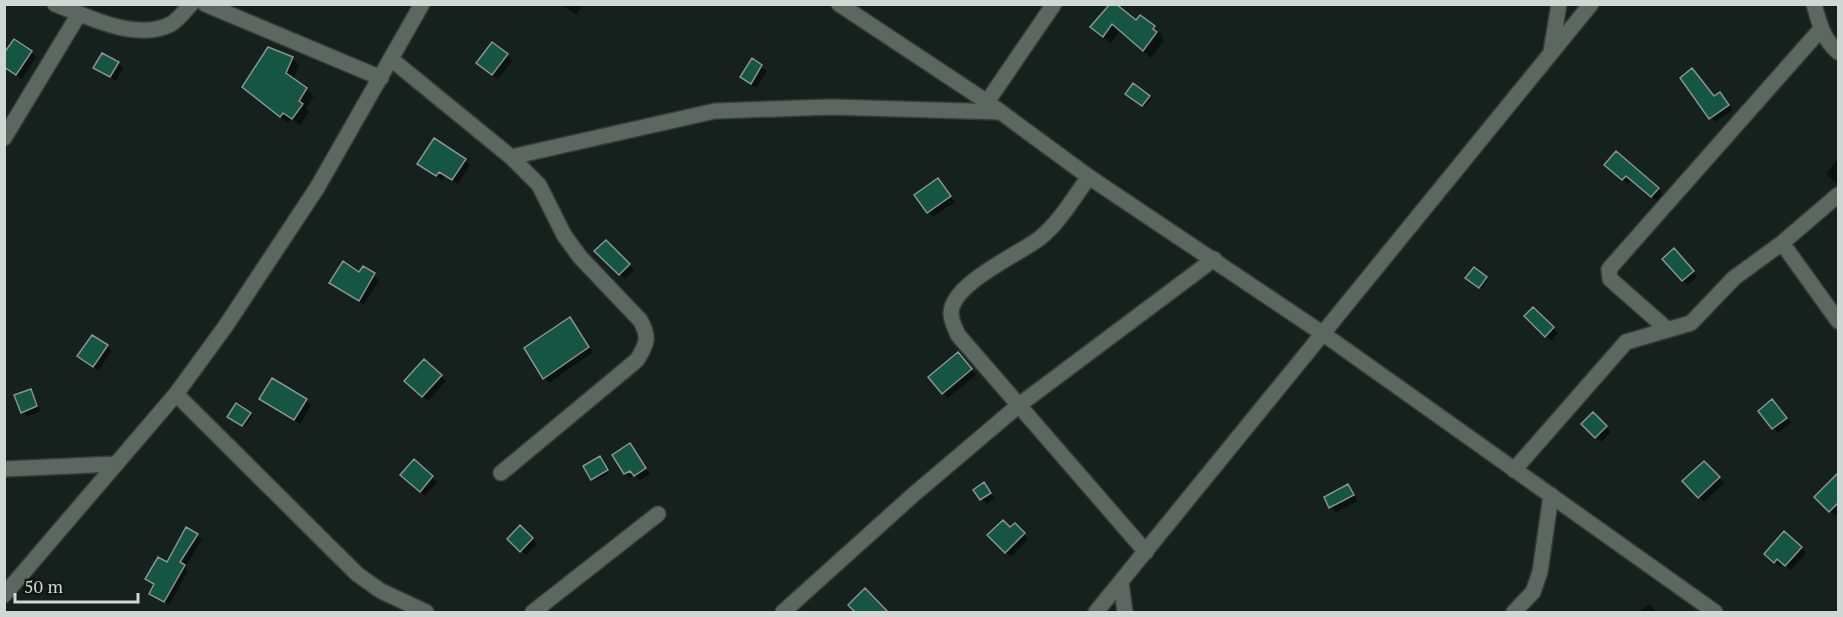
<svg xmlns="http://www.w3.org/2000/svg" width="1843" height="617" viewBox="0 0 1843 617" font-family="'PT Serif',serif">
<style>
.shadow{fill:#0007}
.building{fill:#145641;stroke:#88948f;stroke-width:1.5}
.lines{fill:none;stroke-linecap:round;stroke-linejoin:round}
.minor-casing{stroke:#343b38;stroke-width:18}
.tertiary-casing{stroke:#343b38;stroke-width:18}
.minor{stroke:#5c6762;stroke-width:15}
.tertiary{stroke:#5c6762;stroke-width:15}
</style>
<rect width="100%" height="100%" fill="#16201c"/>
<!-- shadow -->
<path class="shadow" d="M562 4H584L576 15Z
M1112 4 1137 22 1141 17 1162 35 1161 37 1164 40 1151 58 1120 31 1111 43 1092 27Z
M31 52 36 57 22 79 4 67Z
M507 56 512 61 498 79 483 68Z
M292 58 299 65 293 80 314 96 306 108 309 112 300 125 291 119 288 123 244 87Z
M752 61 767 71 756 88 742 77Z
M118 63 123 68 116 81 95 68Z
M1682 78 1714 98 1720 94 1733 110 1715 122Z
M1129 95 1149 97 1151 99 1145 107Z
M1838 159V185L1826 174Z
M465 160 470 165 458 184 445 176 442 180 419 164Z
M1611 170 1658 189 1663 194 1657 201 1632 180 1628 184Z
M938 180 955 202 933 217 916 195Z
M606 242 634 270 625 279 597 251Z
M1679 255 1697 277 1688 285 1664 259Z
M363 268 379 280 364 305 331 283 360 274Z
M1474 269 1488 280 1482 289 1469 280Z
M1533 309 1558 333 1551 341 1526 316Z
M570 319 593 352 549 383 544 378Z
M107 346 112 351 98 371 79 356Z
M963 359 976 375 948 398 943 393Z
M441 376 446 381 428 401 406 381Z
M30 391 41 411 27 417 22 412Z
M261 399 306 400 311 405 300 424Z
M1777 406 1791 423 1778 433 1760 411Z
M250 414 252 416 245 427 231 419Z
M1593 414 1611 432 1601 442 1583 424Z
M630 445 650 474 640 480 635 475 630 478 625 473Z
M602 460 609 473 595 481 592 479Z
M1704 463 1724 483 1704 502 1685 481Z
M432 477 437 482 425 496 407 480Z
M1838 482V512L1835 516 1816 497Z
M984 484 995 498 987 504 981 499Z
M1348 486 1358 501 1336 512 1331 507Z
M1015 525 1028 539 1011 557 989 535 1010 529Z
M520 528 537 544 526 555 509 539Z
M197 535 202 540 185 567 188 571 169 605 151 593 155 585 147 579 167 564Z
M1801 548 1806 553 1791 570 1783 563 1780 567 1766 554Z
M1649 604 1657 612H1639Z"/>
<!-- building -->
<path class="building" d="M1110 4H1116L1136 20 1140 15 1155 26 1153 29 1157 32 1143 51 1112 24 1103 37 1090 27Z
M14 39 32 51 16 75 4 67V53Z
M492 42 508 54 492 75 476 63Z
M268 47 293 57 286 73 307 88 299 101 303 104 292 119 283 113 280 117 242 87Z
M102 53 119 62 110 77 93 68Z
M752 58 762 65 751 84 740 77Z
M1692 68 1714 96 1720 92 1729 105 1709 119 1680 78Z
M1133 83 1150 96 1142 106 1125 94Z
M434 138 466 159 452 180 439 172 436 176 417 164Z
M1616 151 1659 188 1651 197 1626 176 1622 180 1604 165Z
M938 178 951 196 927 213 914 195Z
M606 240 630 264 619 275 594 251Z
M1674 248 1694 271 1682 281 1662 259Z
M343 261 359 272 363 266 375 273 359 301 329 283Z
M1474 267 1487 277 1479 288 1465 278Z
M1533 307 1554 327 1545 337 1524 316Z
M570 317 589 347 543 379 524 348Z
M92 335 108 345 93 367 77 356Z
M958 352 972 369 942 394 928 377Z
M424 359 442 375 422 397 404 381Z
M272 378 307 399 294 420 259 399Z
M31 389 37 406 21 413 14 395Z
M1772 399 1787 418 1772 429 1758 411Z
M236 403 251 413 242 426 227 417Z
M1593 412 1607 426 1595 438 1581 424Z
M630 443 646 468 634 476 630 471 624 474 612 455Z
M600 456 608 470 591 480 583 466Z
M414 459 433 476 420 492 400 475Z
M1704 461 1720 477 1698 498 1682 481Z
M1839 472V502L1829 512 1814 497Z
M984 482 991 493 980 500 973 490Z
M1348 484 1354 495 1329 508 1324 497Z
M1003 520 1010 527 1015 523 1025 533 1005 553 987 535Z
M520 525 533 538 520 552 507 539Z
M186 527 198 534 180 562 185 565 164 602 149 594 154 584 145 579 158 557 167 562Z
M1784 531 1802 547 1785 566 1777 559 1774 563 1764 554Z
M865 588 888 612H855L848 605Z"/>
<g class="lines">
<defs>
<path id="minor" d="M55 4C88 17 137 42 171 24 178 20 185 11 191 4
M205 4 381 78
M1814 4C1819 23 1823 39 1838 52
M1551 52 1559 4
M391 59 511 157 539 185 564 235 580 257 640 320C650 337 647 344 637 360L501 473
M987 102 1054 4
M4 138 79 14
M511 157 715 111 831 107 1001 112
M1089 177C1074 197 1060 222 1040 238 1018 255 952 283 951 313 951 321 955 328 958 335L1146 552
M1782 243 1838 321
M1668 330 1610 279 1609 269 1821 29
M176 394 357 574 381 591 426 612
M4 469 116 464
M1514 470 1626 342 1691 323 1734 278 1782 243 1838 195
M1121 582 1125 612
M533 612 658 514
M783 612 913 495 1019 405 1214 259
M1096 612 1591 4
M1514 612 1533 592 1540 572 1551 495"/>
<path id="tertiary" d="M839 4 987 102 1089 177 1322 333 1715 612
M4 595 176 394 225 327 317 188 422 4"/>
</defs>
<!-- minor casing -->
<use href="#minor" class="minor-casing"/>
<!-- tertiary casing -->
<use href="#tertiary" class="tertiary-casing"/>
<!-- minor -->
<use href="#minor" class="minor"/>
<!-- tertiary -->
<use href="#tertiary" class="tertiary"/>
</g>
<!-- border -->
<rect width="1843" height="617" fill="none" stroke="#d1d7d4" stroke-width="12"/>
<!-- scale -->
<path d="M15 593v9h123v-9" fill="none" stroke="#d1d7d4" stroke-width="3"/>
<text x="24" y="593" font-size="18" fill="#d1d7d4" stroke="#0d1713" stroke-width="4.5" paint-order="stroke">50 m</text>
</svg>
